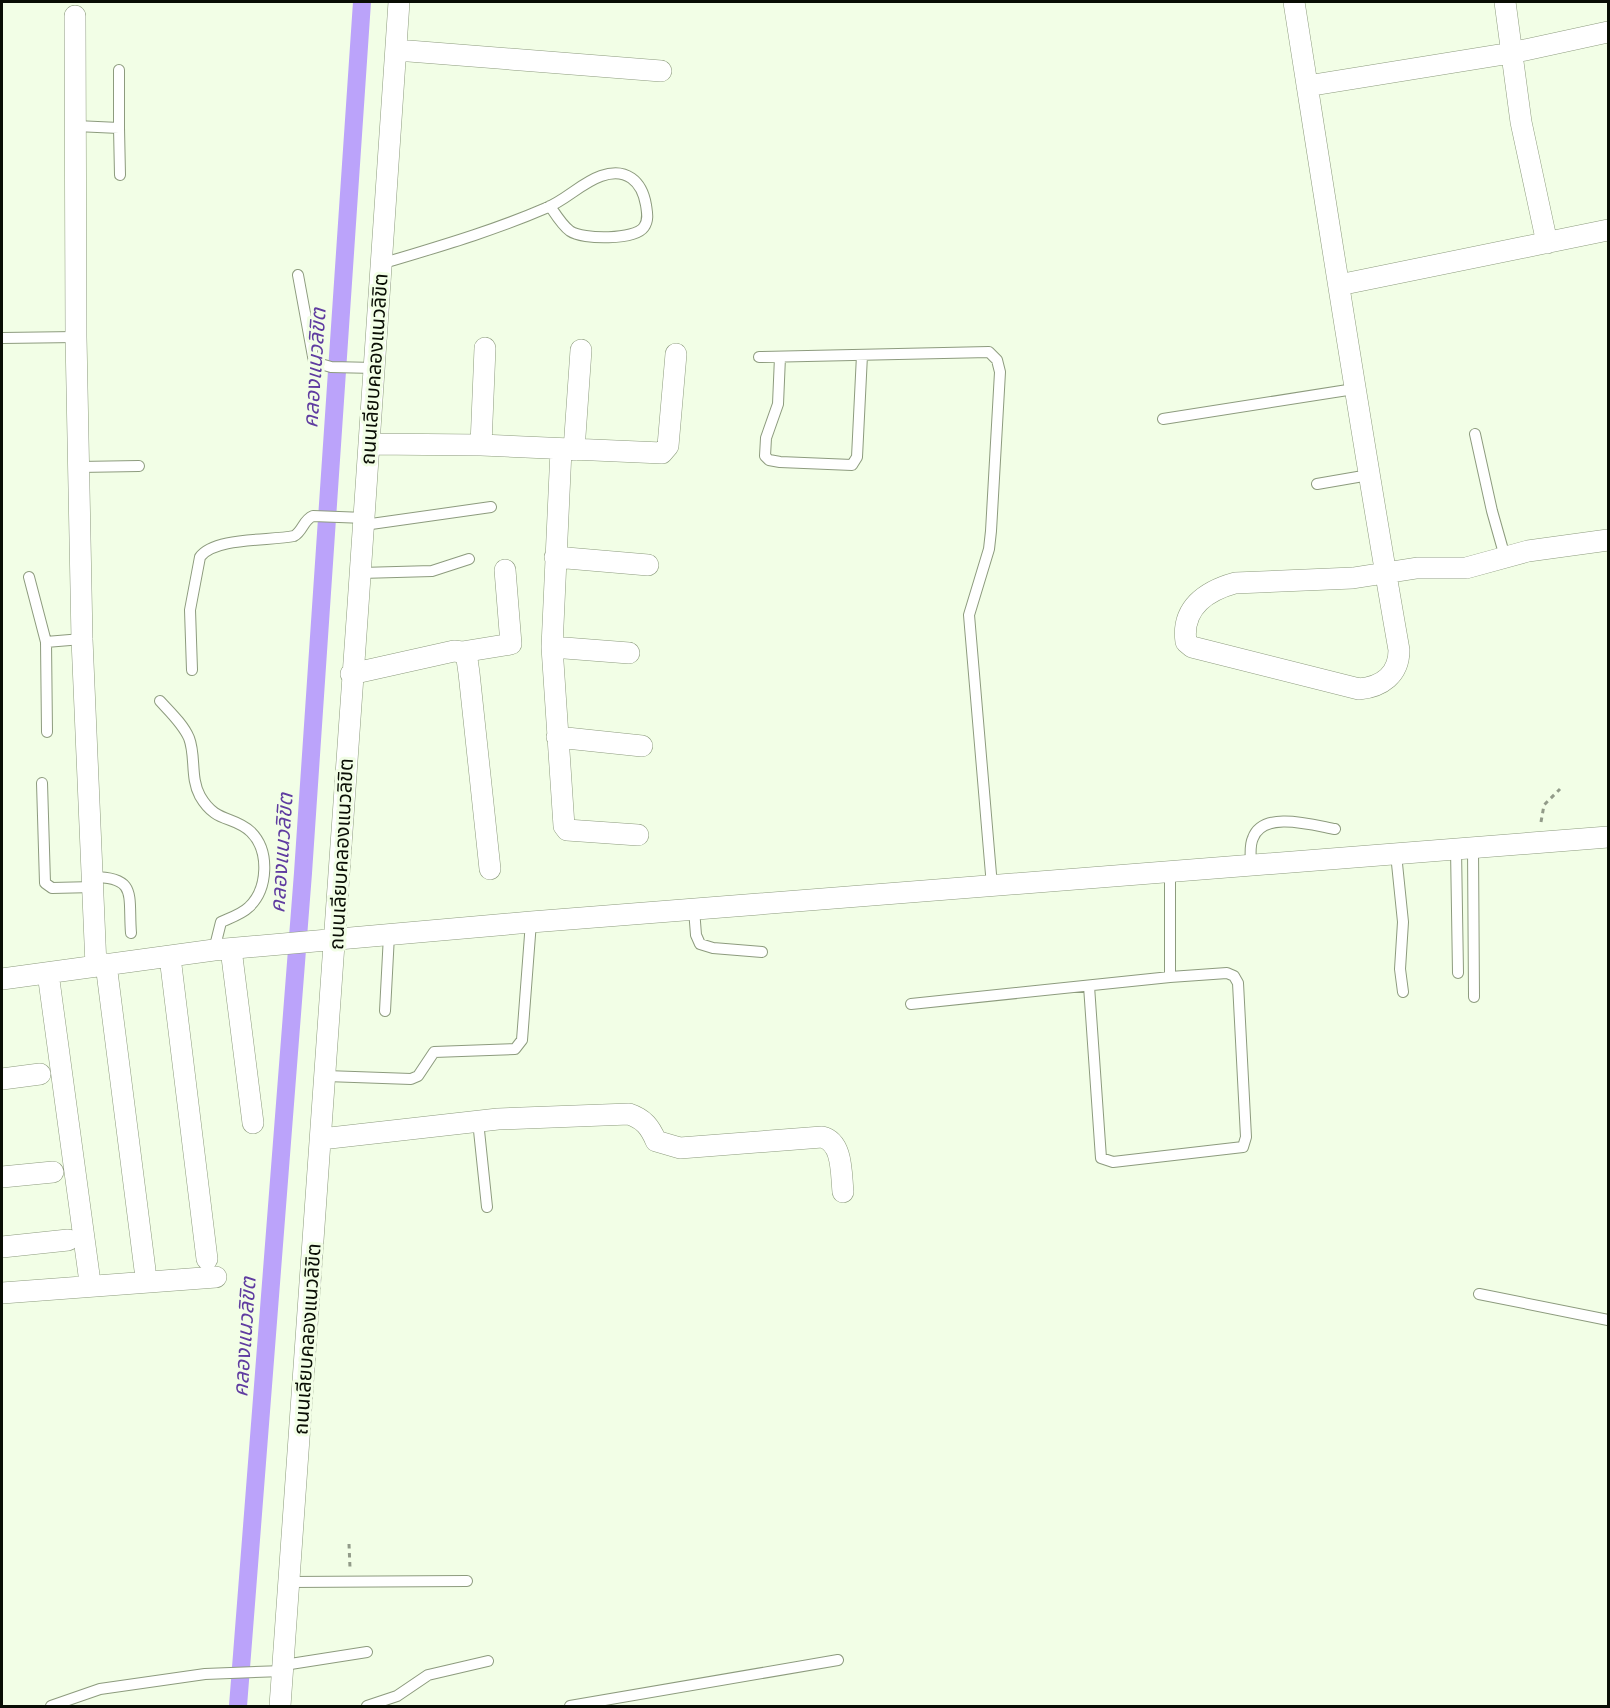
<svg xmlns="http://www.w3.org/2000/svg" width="1610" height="1708" viewBox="0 0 1610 1708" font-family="'Work Sans','Noto Sans Thai',sans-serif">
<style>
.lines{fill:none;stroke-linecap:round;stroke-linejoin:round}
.canal{stroke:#bba3fa;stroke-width:18}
.lane-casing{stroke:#8d9b7e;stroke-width:12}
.street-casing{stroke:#8d9b7e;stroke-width:22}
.path{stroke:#929b89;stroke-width:3;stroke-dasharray:4.5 4.5;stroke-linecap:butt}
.lane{stroke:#fff;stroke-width:10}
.street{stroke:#fff;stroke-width:21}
.labels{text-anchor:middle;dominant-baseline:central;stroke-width:6;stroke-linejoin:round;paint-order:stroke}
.street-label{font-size:20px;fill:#090d04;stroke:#f2fee6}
.water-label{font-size:21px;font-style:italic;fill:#5f3ca0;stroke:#f2fee6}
</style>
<rect width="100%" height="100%" fill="#f2fee6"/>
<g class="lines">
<!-- canal -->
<path class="canal" d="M238 1706 303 873 362 2"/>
<defs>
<path id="lane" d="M76 126 119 128V70
M119 128 120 175
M381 264C437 247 493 231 546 208 566 200 581 183 601 176 626 167 642 181 646 205 647 212 649 220 644 227 635 240 583 240 570 231 562 225 556 215 550 206
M298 275 314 362 331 367 375 368
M2 338 76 337
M759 357 989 352 997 360 1000 372 991 531 989 549 969 615 992 886
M780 357 778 404 766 438 765 456 769 460 780 462 852 465 857 457 862 355
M1163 419 1354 389
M1475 434 1492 511 1505 557
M79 467 139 466
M1317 484 1369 475
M364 525 491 507
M361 573 432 571 469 559
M29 577 46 642 82 639
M46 642 47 732
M192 670 190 610 200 557C214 537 270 541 294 536 303 531 303 520 313 516L365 518
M160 701C170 712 183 724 189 738 196 756 190 778 200 796 216 824 233 815 251 832 270 851 268 889 249 907 242 914 230 918 221 922L214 950
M42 783 45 883 52 888 94 887
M1473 848 1474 997
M1456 849 1458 973
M1396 854 1403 922 1400 969 1403 992
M1251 866C1251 857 1249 846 1253 838 1263 810 1313 825 1335 829
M93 877C138 877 128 896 131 933
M694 909 696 935 700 944 713 948 762 952
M1089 986 1101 1158 1113 1162 1243 1147 1246 1137 1238 983 1234 976 1227 973 1170 977
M911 1004 1170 977V873
M385 1011 389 935
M326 1076 411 1079 418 1076 434 1052 515 1049 522 1040 531 922
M478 1121 487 1207
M1479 1294 1608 1320
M289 1582 467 1581
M284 1665 367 1652
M51 1706 100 1689 205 1674 283 1671
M367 1706 397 1696 428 1675 488 1661
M570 1706 838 1660"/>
<path id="street" d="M1294 2C1328 218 1361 434 1399 650 1399 675 1381 687 1359 689L1192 647 1186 642C1181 608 1206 591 1235 583L1353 578 1417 568H1466L1528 551 1608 540
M1505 2 1521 122 1547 243
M75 16 76 337 82 639 96 966
M396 50 661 71
M1307 86 1511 53 1608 32
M1339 285 1608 230
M369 444 481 445 662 453 668 446 676 354
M481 445 485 348
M561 450 552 647 564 826 567 830 638 835
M574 450 581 350
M555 557 648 565
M552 647 629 653
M462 652 511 644 505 570
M351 674 454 651 462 652 467 659 469 673 490 869
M557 737 642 746
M231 949 253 1123
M170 957 207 1259
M106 964 145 1270
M48 973 89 1275
M2 979 214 950 531 922 1608 837
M2 1079 40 1074
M321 1139 498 1119 629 1114C644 1119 650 1127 656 1141L680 1148 822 1137C843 1142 841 1173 843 1192
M2 1177 53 1172
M2 1247 68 1240
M2 1293 216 1277
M280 1706C325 1138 359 570 399 2"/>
</defs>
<!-- lane casing -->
<use href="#lane" class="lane-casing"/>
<!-- street casing -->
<use href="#street" class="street-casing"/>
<!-- path -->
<path class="path" d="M1541 822 1544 805 1560 789
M349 1544 350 1568"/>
<!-- lane -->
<use href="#lane" class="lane"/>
<!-- street -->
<use href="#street" class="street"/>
</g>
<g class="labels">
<!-- street labels -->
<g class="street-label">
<text transform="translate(374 369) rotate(-86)">ถนนเลียบคลองแนวลิขิต</text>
<text transform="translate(341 854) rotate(-87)">ถนนเลียบคลองแนวลิขิต</text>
<text transform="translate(307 1339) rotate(-86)">ถนนเลียบคลองแนวลิขิต</text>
</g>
<!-- water labels -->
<g class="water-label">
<text transform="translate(314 368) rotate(-86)">คลองแนวลิขิต</text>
<text transform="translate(281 853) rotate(-86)">คลองแนวลิขิต</text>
<text transform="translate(244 1337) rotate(-86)">คลองแนวลิขิต</text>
</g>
</g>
<!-- border -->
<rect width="1610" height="1708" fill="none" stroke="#090d04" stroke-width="6"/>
</svg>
